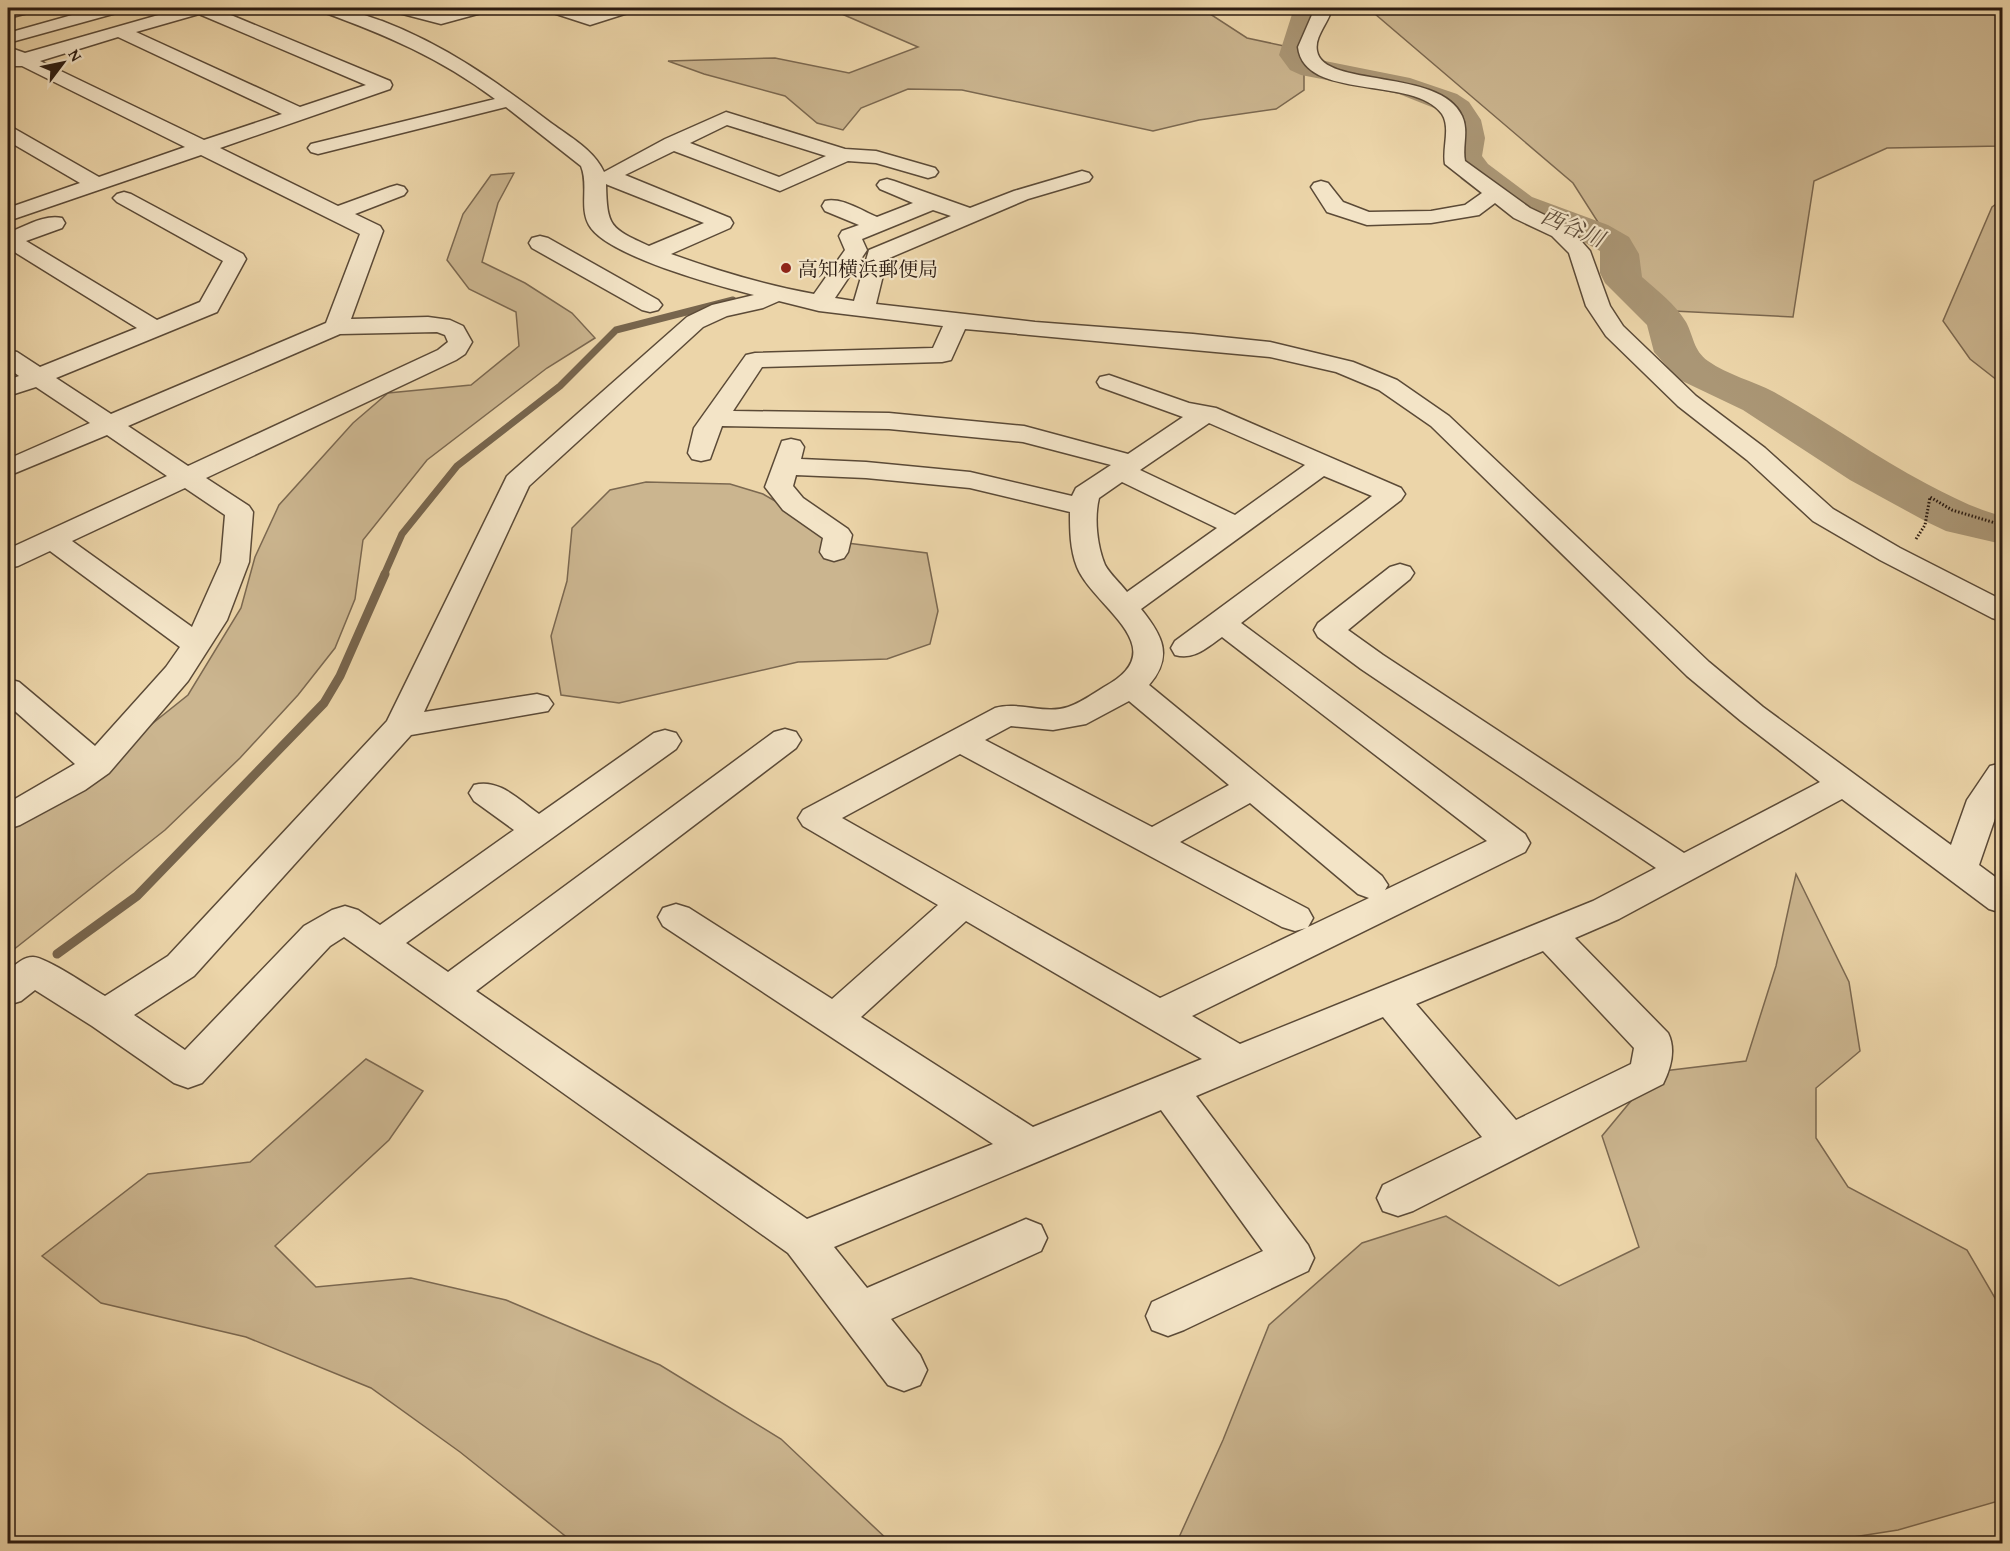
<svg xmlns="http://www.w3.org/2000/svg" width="2010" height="1551" viewBox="0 0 2010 1551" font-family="'Gentium Book Plus','Noto Serif JP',serif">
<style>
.green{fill:#cbb58f;stroke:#7b6850;stroke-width:1.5}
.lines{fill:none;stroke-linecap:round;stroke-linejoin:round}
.stream-far1{stroke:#77654d;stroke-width:7}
.stream{stroke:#77654d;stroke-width:9}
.river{fill:#aa9675;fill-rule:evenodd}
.minor-casing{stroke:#5b4a37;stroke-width:3}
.path{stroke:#2b1b11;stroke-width:3;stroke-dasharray:1.5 2;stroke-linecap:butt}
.minor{fill:#f3e4c7;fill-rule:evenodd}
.poi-dot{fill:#8f2418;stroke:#f3e4c7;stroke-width:2}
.labels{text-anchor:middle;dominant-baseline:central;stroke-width:4.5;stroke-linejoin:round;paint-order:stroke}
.far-poi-label{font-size:20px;fill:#2b1b11;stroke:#f3e4c7;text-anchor:start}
.far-water-label{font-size:22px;font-style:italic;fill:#5e4c39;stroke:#f3e4c7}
</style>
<rect width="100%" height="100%" fill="#ecd5a9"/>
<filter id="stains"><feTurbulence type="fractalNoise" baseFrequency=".00333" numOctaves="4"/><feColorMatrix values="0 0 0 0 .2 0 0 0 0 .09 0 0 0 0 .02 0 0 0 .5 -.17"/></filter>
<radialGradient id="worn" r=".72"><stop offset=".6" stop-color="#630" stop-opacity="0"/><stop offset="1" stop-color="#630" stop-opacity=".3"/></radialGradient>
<!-- green -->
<path class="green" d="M828 8H1201L1247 38 1298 49 1304 66V90L1276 109 1199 120 1153 131 962 90 908 89 861 108 843 130 817 123 785 96 704 74 668 61 775 58 849 73 918 47Z
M1368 8H2002V146L1887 148 1814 181 1793 317 1673 311 1647 299 1573 183Z
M514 173 498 203 482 262 525 283 572 313 595 338 547 368 427 460 363 540 355 599 335 648 298 695 240 758 165 830 8 954V829L73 787 188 695 241 608 255 557 279 505 353 423 388 393 471 385 519 346 516 312 469 289 447 260 463 214 491 175Z
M2002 200V384L1970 359 1943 321 1992 207Z
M646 482 730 484 763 494 847 543 927 553 938 611 930 644 887 659 798 662 619 703 561 695 551 636 567 581 572 528 610 490Z
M1796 874 1849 982 1860 1051 1816 1088V1138L1848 1187 1967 1250 2002 1310V1500L1898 1530 1815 1543 1176 1544 1223 1440 1269 1325 1362 1243 1446 1216 1559 1286 1639 1247 1602 1136 1655 1072 1746 1061 1776 966Z
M366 1059 423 1091 389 1140 275 1246 316 1287 411 1278 506 1300 660 1365 781 1439 891 1543H574L460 1452 371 1388 246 1337 101 1303 42 1256 148 1174 250 1162Z"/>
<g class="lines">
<!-- stream-far1 -->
<path class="stream-far1" d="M384 575 402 534 457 466 560 386 616 330 733 300"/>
<!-- stream -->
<path class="stream" d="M57 954 137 896 324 703 340 676 385 574"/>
<!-- river -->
<path class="river" d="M1294 8H1324L1312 56 1320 60 1410 78 1457 94 1469 102 1481 120 1485 138 1482 156 1488 164 1532 197 1608 225 1629 237 1639 254 1642 277C1658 291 1675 304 1686 322 1694 337 1693 350 1708 361 1728 375 1753 381 1774 392 1826 421 1874 456 1927 484 1952 497 1975 509 2002 516V544L1946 531 1927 522 1850 480 1743 410 1678 379 1654 352 1647 325 1605 283 1600 273V251L1582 241 1506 213 1461 179 1448 156 1451 138 1447 120 1434 108 1399 94 1301 75 1290 70 1279 55Z"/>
<defs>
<path id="minor" d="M8 8H35L32 12 8 18Z
M97 8H123L120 12 8 43V33Z
M183 8H214L390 81 392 85 390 89 220 148 338 206 390 187 397 185 404 187 407 191 404 195 355 214 380 226 383 231 351 319 428 317 450 320 463 326 472 342 465 354 456 360 206 478 249 506 253 512 249 562 227 620 188 681 109 773 85 790 20 825 8 829V803L75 764 8 705V679L19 682 95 746 166 667 180 647 50 551 18 566 8 568V549L167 476 107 435 8 476V459L90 423 36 387 8 396V380L19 376 8 368V350L17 352 40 367 137 328 8 248V233C24 227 44 214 62 218L65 223 62 228 26 241 157 320 200 302 223 261 117 202 113 198 117 194 124 192 131 194 243 254 246 259 217 312 56 378 111 414 326 323 360 234 201 155 8 221V208L80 183 8 141V127L15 129 99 177 185 147 22 66H9L8 47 25 53ZM199 14 366 85 300 107 136 32ZM118 37 282 114 204 140 40 61ZM437 332 445 335 448 342 438 350 188 466 128 426 340 334ZM185 488 225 515 221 562 192 627 72 541Z
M320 8C343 5 361 14 382 21 445 45 497 82 551 123 570 137 594 150 604 172L665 139 726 112 845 149 876 151 935 168 938 172 935 176 928 178 876 163 848 161 780 191 674 151 625 175 730 218 733 223 730 228 671 254C718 271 765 285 814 294L845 250 839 236 842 231 859 225 825 211 822 206 825 201C842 197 862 211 877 217L913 203 880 189 877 185 880 181 887 179 894 181 970 208 1014 191 1082 171 1089 173 1092 177 1089 181 1028 199 887 259 876 304 1035 322 1193 334 1270 342 1353 362 1397 380 1449 416 1709 662 1763 707 1951 845 1967 800 1990 766 2002 763V798L1979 865 2002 882V913L1989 909 1842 799 1619 919 1575 938 1668 1033C1676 1049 1671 1068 1663 1084L1413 1211 1398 1216 1383 1211 1377 1198 1383 1185 1482 1137 1383 1017 1196 1096 1308 1245 1314 1258 1308 1271 1184 1330 1168 1336 1152 1330 1146 1316 1152 1302 1263 1251 1161 1110 834 1247 867 1288 1026 1219 1041 1225 1047 1238 1041 1251 891 1319 920 1355 927 1370 920 1385 904 1391 888 1385 788 1253 344 937 330 946 202 1083 188 1088 174 1083 92 1026 35 990 21 1001 8 1005V971C15 965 23 957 33 957 46 957 91 988 105 996L168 956 387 721 507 476 687 317 712 305 754 295C719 286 606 256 589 225 579 207 589 185 581 166L506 107 318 154 311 152 308 148 311 144 495 99C440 58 386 35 323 12ZM727 125 826 156 779 177 690 143ZM606 184 608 185 704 223 649 246C610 228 607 227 606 184ZM933 210 951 216 869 250 854 301 835 298 867 250 862 239ZM779 301 819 311 943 326 933 348 755 353 746 355 694 428 688 453 692 459 701 461 710 459 722 426 889 429 1023 442 1111 465 1076 488 1072 496 970 472 866 462 801 459 804 447 800 441 791 439 782 441 765 487 783 510 823 538 820 552 824 558 834 561 844 558 848 552 852 535 848 529 803 498 793 486 796 475 866 478 970 488 1070 512C1070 530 1070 549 1077 567 1093 607 1177 648 1104 687 1093 694 1080 703 1068 707 1045 715 1019 701 995 708L803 810 798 818 803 826 938 905 832 999 689 908 676 904 663 908 658 917 663 926 993 1144 807 1219 476 991 796 748 801 740 796 732 785 729 774 732 448 972 406 943 676 749 681 741 676 733 665 730 654 733 539 814C519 800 499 778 474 785L469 793 474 801 514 830 380 925 358 910 345 906 332 910 304 926 185 1050 134 1015 194 976 411 735 548 711 553 704 548 697 537 694 424 712 529 486 703 327 727 316 763 308ZM965 329 1270 357 1336 372 1379 390 1431 426 1687 676 1741 721 1820 782 1684 853 1383 655 1348 630 1410 579 1414 573 1410 567 1400 564 1390 567 1318 623 1314 630 1318 637 1361 669 1656 868 1593 901 1240 1044 1192 1016 1525 852 1530 843 1525 834 1241 623 1401 500 1405 494 1401 488 1216 408 1189 403 1109 375 1100 377 1097 382 1100 387 1183 417 1128 454 1024 426 889 413 733 411 762 367 942 362 951 360ZM1209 423 1303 464 1305 465 1235 515 1140 470ZM1324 476 1372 496 1175 641 1171 648 1175 655C1195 660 1206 648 1222 637L1487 841 1385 890 1388 885 1382 876 1149 685C1174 656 1162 635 1141 609ZM1122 482 1217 528 1127 592C1120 583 1110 574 1105 565 1097 546 1094 518 1099 498ZM1129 701 1229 785 1152 827 985 740 1011 726 1053 730 1086 724ZM960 754 1282 927 1295 931 1306 928 1160 998 842 818ZM1250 803 1358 894 1369 898 1308 927 1313 918 1308 909 1180 842ZM966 921 1202 1059 1033 1127 861 1017ZM1543 951 1634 1048 1631 1064 1516 1120 1416 1004Z
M392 8H419L441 14 462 8H488L485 12 441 24 395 12Z
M547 8H571L590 14 610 8H634L631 12 590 25 550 12Z
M1315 8H1332C1329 23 1314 36 1317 51 1323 88 1441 68 1462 116 1469 131 1462 146 1465 161L1530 208 1568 226 1590 251 1610 306 1623 326 1696 396 1765 448 1833 509 1900 548 2002 600V621L1992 618 1880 560 1813 521 1747 460 1678 406 1606 336 1586 306 1569 253 1552 236 1514 218 1495 203 1479 215 1431 223 1367 225 1327 212 1311 187 1314 183 1321 181 1328 183 1343 202 1369 212 1431 211 1465 205 1482 193 1445 164C1442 148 1451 128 1442 114 1415 75 1304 102 1298 47Z
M540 236 548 238 658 300 662 305 658 310 650 312 642 310 532 248 529 243 532 238Z"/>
</defs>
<!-- minor casing -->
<use href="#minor" class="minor-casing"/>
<!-- path -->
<path class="path" d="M1916 539 1925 525 1930 497 1952 510 2002 525"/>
<!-- minor -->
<use href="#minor" class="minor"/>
</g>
<!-- markers -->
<circle class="poi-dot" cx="786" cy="268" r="6"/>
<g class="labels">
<!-- far-poi labels -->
<g class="far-poi-label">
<text x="798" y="268">高知横浜郵便局</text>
</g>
<!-- far-water labels -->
<g class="far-water-label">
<text transform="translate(1573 227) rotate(23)">西谷川</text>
</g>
</g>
<!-- margin -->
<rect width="2010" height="1551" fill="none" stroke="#ecd5a9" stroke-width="30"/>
<rect x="9" y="9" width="1992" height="1533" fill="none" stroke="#2b1b11" stroke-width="3"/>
<rect x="15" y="15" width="1980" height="1521" fill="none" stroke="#2b1b11" stroke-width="1.5"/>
<!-- north arrow -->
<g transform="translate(63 63) rotate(58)" stroke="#f3e4c7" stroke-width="4.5" paint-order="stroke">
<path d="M0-4.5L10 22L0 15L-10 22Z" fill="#2b1b11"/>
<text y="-9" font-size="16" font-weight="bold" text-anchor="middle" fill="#2b1b11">N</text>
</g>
<rect width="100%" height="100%" filter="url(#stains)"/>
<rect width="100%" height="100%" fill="url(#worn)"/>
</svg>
